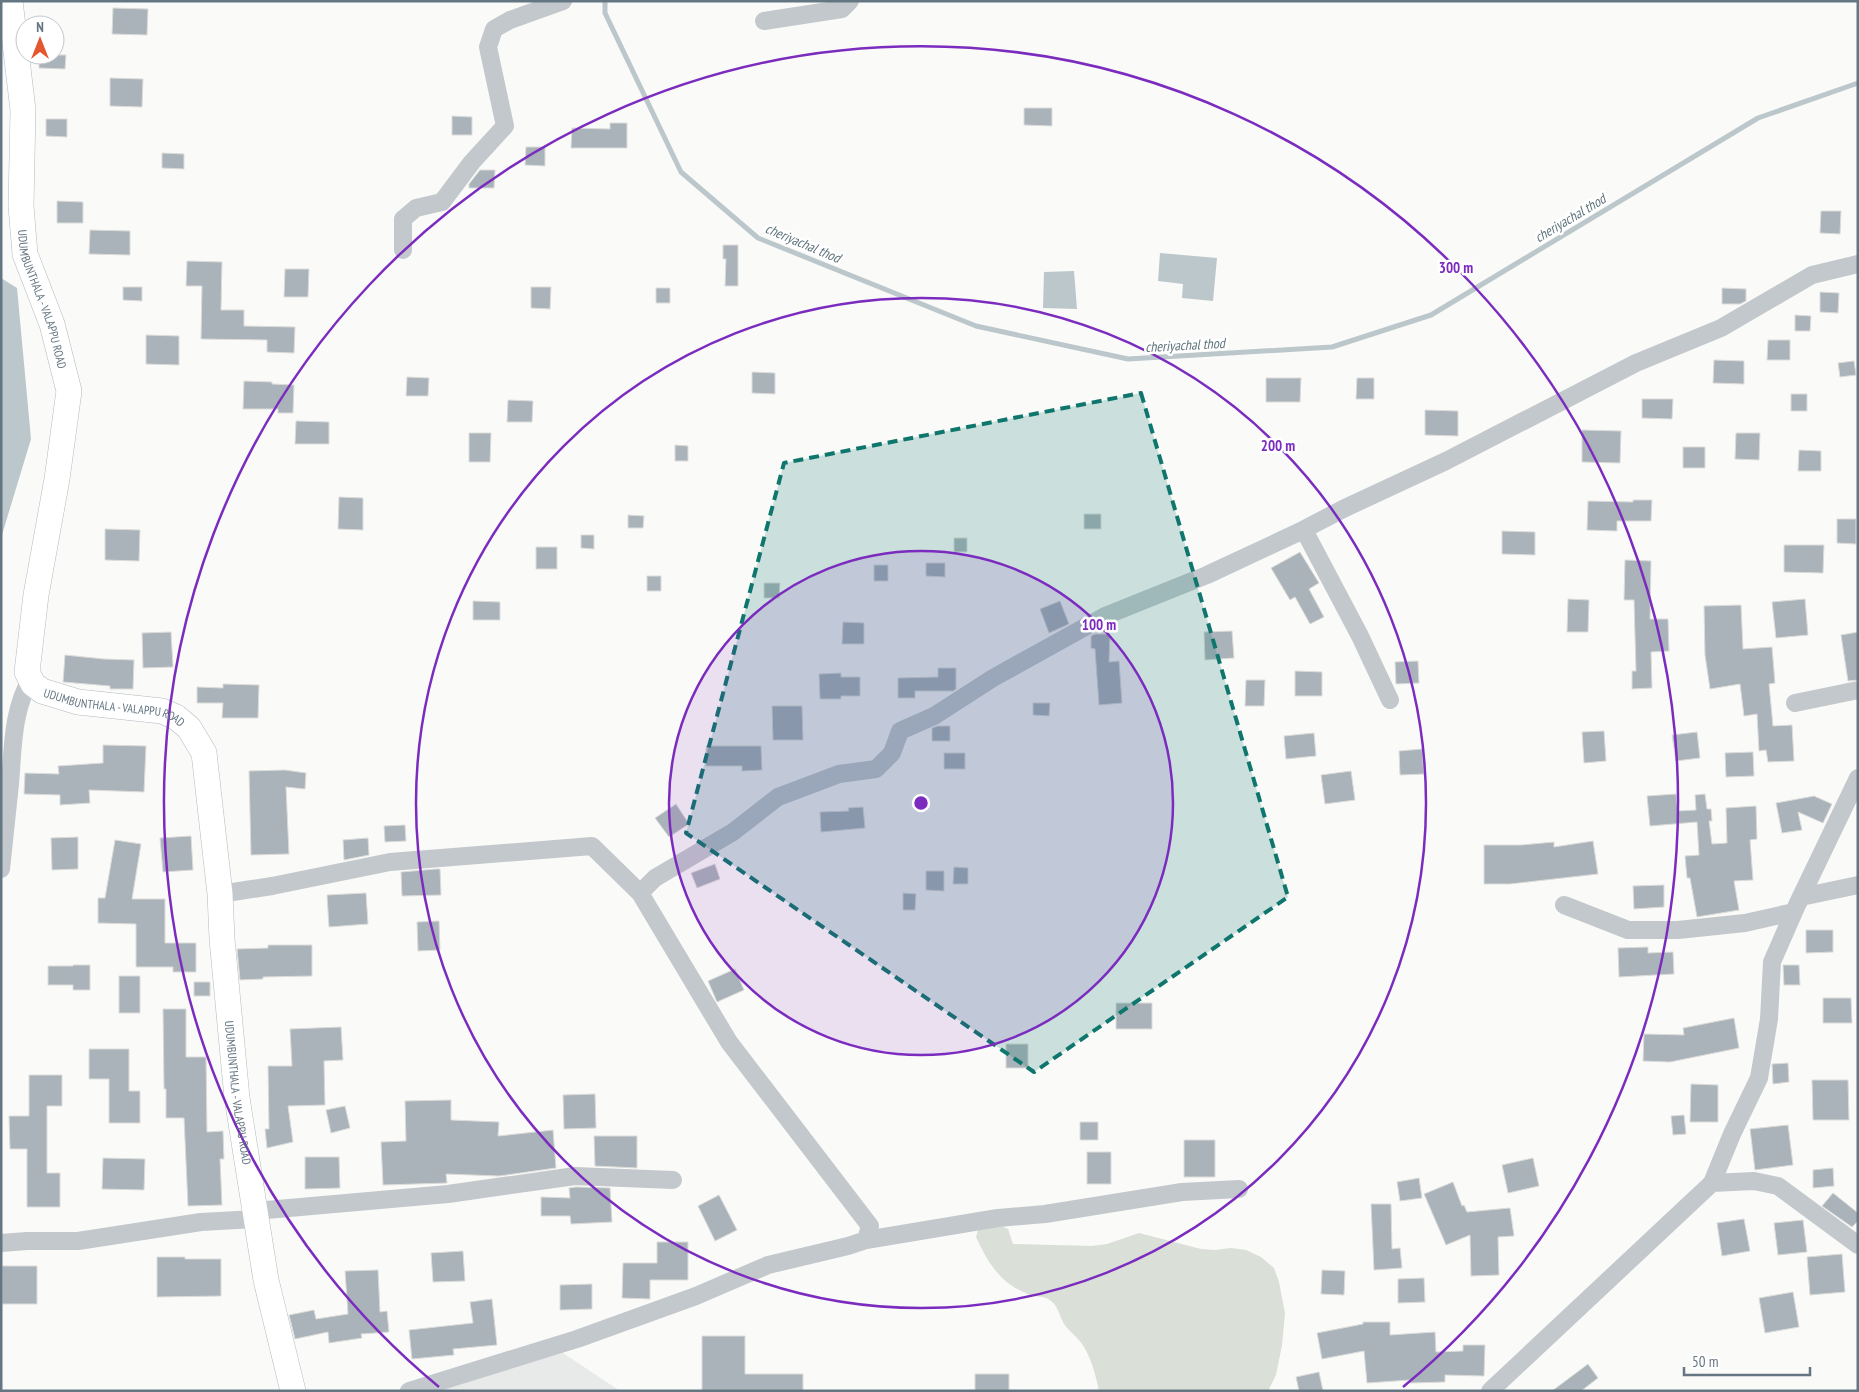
<svg xmlns="http://www.w3.org/2000/svg" width="1859" height="1392" viewBox="0 0 1859 1392" font-family="'PT Sans Narrow',sans-serif">
<style>
.built{fill:#e8e9e9}
.green{fill:#dadfd7}
.water{fill:#bbc7cb}
.lines{fill:none;stroke-linecap:round;stroke-linejoin:round}
.stream{stroke:#bbc7cb;stroke-width:5}
.building{fill:#aab3b9;stroke:#dcdcda}
.secondary-casing{stroke:#b3babf;stroke-width:26}
.minor{stroke:#c3c8cc;stroke-width:18}
.secondary{stroke:#fff;stroke-width:25}
.marked{fill:#0f766e;fill-opacity:0.2;stroke:#0f766e;stroke-width:4;stroke-dasharray:10 6;stroke-linejoin:round}
.ring{fill:none;stroke:#7b2cbf;stroke-width:2.5}
.labels{text-anchor:middle;dominant-baseline:central;stroke-width:5;stroke-linejoin:round;paint-order:stroke}
.street-label{font-size:12px;fill:#657683;stroke:#fff}
.water-label{font-size:14px;font-style:italic;fill:#60757c;stroke:#fff}
.centre{fill:#7b2cbf;stroke:#fff;stroke-width:2.5}
.ring-label{font-size:15px;text-anchor:middle;font-weight:bold;fill:#7b2cbf;stroke:#fff;stroke-width:5;stroke-linejoin:round;paint-order:stroke}
</style>
<rect width="100%" height="100%" fill="#fafaf8"/>
<!-- built -->
<path class="built" d="M563 1353 620 1391H430Z"/>
<!-- green -->
<path class="green" d="M1001 1226 1008 1229 1013 1244 1092 1246 1107 1244 1139 1233 1201 1249 1215 1250 1231 1248 1246 1250 1261 1257 1274 1268 1279 1282 1285 1313 1282 1345 1276 1375 1268 1391H1099C1096 1377 1092 1360 1084 1347 1079 1338 1070 1332 1064 1324 1059 1315 1058 1304 1048 1299 1044 1296 1037 1297 1033 1296 1001 1285 990 1266 976 1237L978 1230Z"/>
<!-- water -->
<path class="water" d="M1160 253 1217 258 1213 301 1182 298 1183 284 1158 281Z
M1074 271 1077 309 1043 308 1044 272Z
M1 278 17 288 31 439 1 538Z"/>
<g class="lines">
<!-- stream -->
<path class="stream" d="M605 1V13L681 172 758 238 976 326 1128 359 1332 347 1431 315 1758 118 1858 83"/>
</g>
<!-- building -->
<path class="building" d="M113 8 148 9 147 35 112 34Z
M39 55H66L65 69 39 68Z
M110 78 143 79 142 107 110 106Z
M1024 108H1052V126L1024 125Z
M452 116 472 117V135H452Z
M46 119H67V137L46 136Z
M610 123H627V148H571L572 128 610 129Z
M526 147H545V166L525 165Z
M162 153 184 154V169L162 168Z
M480 170H495L494 188H469V184Z
M57 201 83 202V223H57Z
M1821 211H1841L1840 234 1820 233Z
M90 230 130 231V255L89 254Z
M723 245H738V286H725L726 259H723Z
M187 261 222 262 221 310H244V326L295 327 294 353 267 352V340L201 339 202 286H186Z
M285 269H309L308 297H284Z
M123 287H142V301L123 300Z
M531 287H551L550 309 531 308Z
M656 288H670V303H656Z
M1722 288 1746 289V301L1740 304H1722Z
M1820 292 1839 293 1838 313 1820 312Z
M1795 315 1811 316 1810 331H1795Z
M146 335 179 336V365L146 364Z
M1768 340H1790V360H1767Z
M1714 360 1744 361V384L1713 383Z
M1854 361 1856 375 1840 377 1838 363Z
M752 372 775 373V394L752 393Z
M407 377 429 378 428 396H406Z
M1266 378H1301L1300 402H1266Z
M1357 378H1374V399H1356Z
M244 381 272 382V384L294 385 293 413H278V409H243Z
M1791 394H1807V411H1791Z
M1642 399H1673L1672 419 1642 418Z
M508 400 533 401 532 422H507Z
M1425 410 1458 411V436L1425 435Z
M296 421 329 422V444H295Z
M1582 430 1621 431 1620 463 1582 462Z
M469 433H491L490 462H469Z
M1736 433H1760L1759 460 1735 459Z
M675 445 688 446V461H675Z
M1683 447H1705V468H1683Z
M1799 450 1821 451V471H1798Z
M339 497 363 498V530L338 529Z
M1633 500H1652L1651 521H1617V531L1587 530 1588 501 1633 502Z
M1084 514H1101V529H1084Z
M628 515 644 516 643 528H628Z
M1837 519H1856V544L1837 543Z
M105 529 140 530 139 561 105 560Z
M1502 531 1535 532V555L1502 554Z
M581 535H594V549L581 548Z
M954 538H967V552H954Z
M1784 545H1824L1823 573 1784 572Z
M536 547H557V569H536Z
M1300 552 1319 583 1309 589 1324 617 1310 624 1295 597 1290 600 1271 568Z
M1625 560 1651 561 1650 619H1668L1669 651 1651 652 1652 688 1632 689V671H1636L1634 600H1624Z
M926 563H945V577L926 576Z
M874 565H888V581H874Z
M647 576H661V591H647Z
M764 583H780L779 598H764Z
M1568 599 1589 600 1588 632H1567Z
M1805 599 1808 635 1776 638 1772 602Z
M473 601 500 602V620H473Z
M1060 601 1069 624 1049 633 1040 609Z
M1741 605 1743 649 1772 647 1775 683 1769 684 1773 726 1792 725 1794 761 1768 762 1766 750 1759 751 1757 714 1744 716 1740 684 1710 689 1705 655 1704 606Z
M843 622 864 623V644H842Z
M1232 631 1234 658 1205 660 1204 632Z
M171 632 173 667 143 668 142 633Z
M1858 632V680L1848 681 1841 635Z
M1095 634H1110L1109 662 1119 661 1122 703 1099 705 1095 649 1091 648V636Z
M65 655 104 659 134 660 133 689H110V686L63 682Z
M1418 661 1419 683 1396 684 1395 662Z
M938 668H956V689L953 691H915V698H898V678L938 677Z
M1295 671 1322 672V696H1295Z
M841 673V677H860V696H841V699H820L819 674Z
M1246 680H1265L1264 706H1245Z
M223 684 259 685 258 718H222L223 703H197V687L223 688Z
M1033 703H1050L1049 716 1033 715Z
M772 706H802L803 740H773Z
M938 726H950V741H932V728Z
M1604 731 1606 761 1584 763 1582 732Z
M1697 732 1700 758 1676 761 1672 735Z
M1314 733 1316 756 1286 759 1284 736Z
M103 745 146 746 144 792 89 790 90 803 60 805V795L24 794 25 773 59 774 58 766 103 763Z
M706 746H761L762 770 742 771V766H706Z
M1422 749 1424 774 1400 775 1399 751Z
M1753 752 1754 776 1726 777 1725 753Z
M944 753H965V769H944Z
M285 770 306 773 305 789 286 787 289 854 251 855 249 771Z
M1351 771 1355 800 1325 804 1321 775Z
M1676 794 1678 811 1696 810 1695 795 1705 794 1707 809H1711L1712 821H1709L1712 844 1727 843 1726 808 1756 806 1757 839 1750 840 1753 880 1734 881 1739 910 1697 917 1690 878H1687L1685 856 1699 855 1697 822 1650 826 1647 796Z
M1814 796 1832 804 1823 823 1798 812 1802 830 1782 833 1776 803Z
M676 804 689 824 669 837 655 818Z
M863 807 865 828 821 832 820 812 849 811 848 808Z
M405 825 406 841 385 842 384 826Z
M191 836 193 870 163 872 160 838Z
M78 837V869L52 870 51 838Z
M368 838 369 855 344 860 343 840Z
M115 840 141 844 132 899H165V943H196V972H173V967H136V924L98 923V898H105Z
M1593 841 1598 874 1510 884H1484V845H1521L1554 842V847Z
M715 864 720 879 697 888 691 873Z
M954 867 968 868V884H953Z
M436 869H440L441 895 402 896 401 872Z
M926 871H944V891L926 890Z
M1664 885V907L1634 909 1633 886Z
M366 893 368 924 329 927 327 895Z
M903 893 916 894 915 910H903Z
M439 921 440 950 418 951 417 922Z
M1806 930H1833V952L1806 953Z
M268 945H312V976L263 977V979L240 980 237 949 268 948Z
M1648 947V953L1673 952 1674 974 1619 977 1618 948Z
M73 965H90V990H73V985H48V966H73Z
M1783 965H1799L1800 985H1784Z
M735 969 744 990 717 1002 708 981Z
M119 976H140V1013H119Z
M194 982H210V996H194Z
M1823 998H1851L1852 1023H1823Z
M1116 1003H1152V1029H1116Z
M163 1009H186V1057H206L207 1132 223 1131 224 1159H220L222 1205 188 1206 184 1118H166V1089H164Z
M1734 1018 1739 1048 1670 1062 1643 1061 1644 1034 1684 1035 1683 1028Z
M341 1027 343 1060 324 1061 325 1105 288 1106 293 1142 267 1148 265 1129H269L268 1066H292L290 1029Z
M1006 1044H1028V1068H1006Z
M89 1049H129V1091H140V1123H109V1079H89Z
M1788 1063 1789 1082 1773 1084 1772 1064Z
M29 1075H62V1106H47V1173H60V1207H27V1149H10L9 1116H29Z
M1812 1080H1848L1849 1120H1813Z
M1691 1084 1718 1085V1122H1690Z
M595 1094 596 1128 564 1129 563 1095Z
M451 1100V1120L499 1122 498 1136 553 1130 556 1168 499 1176 446 1174 447 1183 383 1185 381 1142 406 1141 405 1101Z
M345 1106 350 1128 331 1133 326 1110Z
M1684 1115 1686 1134 1673 1135 1671 1116Z
M1080 1122H1098V1140H1080Z
M1788 1125 1793 1165 1755 1170 1750 1129Z
M594 1136H637V1168L595 1166Z
M1184 1140H1215V1177H1184Z
M1087 1152H1111V1184H1087Z
M305 1157H339L340 1188 305 1189Z
M103 1158 145 1159 144 1190 102 1189Z
M1533 1158 1539 1186 1508 1193 1502 1165Z
M1833 1168 1834 1186 1813 1188V1170Z
M1419 1178 1422 1198 1400 1201 1397 1182Z
M1453 1182 1462 1206 1464 1205 1467 1212 1510 1208 1514 1236 1498 1237 1499 1275 1471 1276 1470 1235 1446 1245 1424 1194Z
M576 1187 610 1188 612 1222 571 1224 570 1216H541V1197L570 1198 569 1188Z
M1833 1193 1858 1213V1221L1852 1227 1822 1206Z
M719 1195 737 1230 715 1241 698 1206Z
M1371 1204H1391L1392 1249 1400 1248 1402 1268 1374 1270Z
M1744 1219 1750 1251 1722 1256 1717 1223Z
M1803 1220 1807 1252 1778 1255 1774 1223Z
M657 1242H688V1280H650V1299L622 1298 623 1263H657Z
M463 1251 465 1281 433 1282 431 1253Z
M1842 1254 1845 1292 1810 1295 1807 1257Z
M157 1257H185V1259H221V1296L157 1297Z
M2 1266H37V1304H2Z
M378 1270 380 1312 387 1311 389 1332 361 1334 362 1338 329 1343 328 1332 295 1339 289 1315 314 1310 316 1319 348 1314 345 1271Z
M1322 1270 1345 1271 1344 1295 1321 1294Z
M1424 1278 1425 1302 1398 1303V1279Z
M592 1284V1309L560 1310V1285Z
M1793 1292 1799 1327 1765 1333 1759 1298Z
M492 1299 497 1345 453 1349 454 1355 412 1359 409 1330 473 1323 470 1302Z
M1363 1322H1390V1335L1435 1332 1436 1352 1463 1351V1345H1485L1484 1376 1445 1375V1382L1410 1383V1380L1367 1383 1364 1351 1322 1359 1317 1333 1363 1324Z
M702 1336H745V1374H803V1391H702Z
M1588 1364 1598 1378 1581 1391H1552Z
M1319 1372 1323 1391H1299L1296 1377Z
M975 1374H1009V1391H975Z"/>
<g class="lines">
<defs>
<g id="secondary">
<path id="s1" d="M10 1 23 110 21 206 25 254 52 324 69 391 57 479 36 595 27 672 33 684 42 691 78 702 162 711 176 717 189 728 204 753 220 894 222 939 237 1098 266 1280 293 1391"/>
</g>
</defs>
<!-- secondary casing -->
<use href="#secondary" class="secondary-casing"/>
<!-- minor -->
<path class="minor" d="M764 21 842 9 850 1
M403 250V219L416 208 442 202 472 162 505 126 488 47 494 29 510 20 563 1
M1304 530 1360 636 1390 700
M1795 703 1858 690
M1 869C4 841 7 813 10 784 13 749 12 710 31 679
M220 894 272 886 390 862 592 846 640 893 655 878 733 832 778 797 839 774 876 769 892 753 900 731 934 716 993 678 1105 616 1207 575 1299 532 1343 509 1446 461 1636 363 1721 328 1812 275 1858 264
M1801 897 1858 885
M1564 905 1628 930H1678L1745 923 1794 912
M1712 1183 1754 1181 1778 1186 1858 1245
M255 1211 448 1194 575 1176 673 1180
M866 1240 998 1218 1045 1214 1182 1192 1239 1189
M1 1243 27 1241H78L201 1222 256 1219
M409 1391 577 1339 696 1296 768 1265 848 1246 866 1240 870 1226 729 1042 640 893
M1490 1391 1712 1183 1732 1134 1759 1078 1769 1019 1772 962 1797 905 1858 778"/>
<!-- secondary -->
<use href="#secondary" class="secondary"/>
</g>
<!-- marked area -->
<path class="marked" d="M1141 393 1288 897 1034 1072 686 833 784 463Z"/>
<!-- distance rings -->
<circle cx="921" cy="803" r="252" fill="#7b2cbf" fill-opacity=".12"/>
<g class="ring">
<circle cx="921" cy="803" r="252"/>
<circle cx="921" cy="803" r="505"/>
<path d="M439 1387A757 757 0 1 1 1403 1387"/>
</g>
<g class="labels">
<!-- street labels -->
<g class="street-label">
<text stroke="none"><textPath href="#s1" startOffset="302">UDUMBUNTHALA - VALAPPU ROAD</textPath></text>
<text stroke="none"><textPath href="#s1" startOffset="782">UDUMBUNTHALA - VALAPPU ROAD</textPath></text>
<text stroke="none"><textPath href="#s1" startOffset="1232">UDUMBUNTHALA - VALAPPU ROAD</textPath></text>
</g>
<!-- water labels -->
<g class="water-label">
<text transform="translate(1570 218) rotate(-31)">cheriyachal thod</text>
<text transform="translate(803 243) rotate(23)">cheriyachal thod</text>
<text transform="translate(1185 345) rotate(-3)">cheriyachal thod</text>
</g>
</g>
<circle cx="921" cy="803" r="8" class="centre"/>
<g class="ring-label">
<text x="1456" y="273">300 m</text>
<text x="1278" y="451">200 m</text>
<text x="1099" y="630">100 m</text>
</g>
<!-- border -->
<rect width="1859" height="1392" fill="none" stroke="#657683" stroke-width="5"/>
<!-- north arrow -->
<g transform="translate(40 40)"><circle r="24" fill="#ffffff" stroke="#c1c8cd"/>
<path d="M0-4L9 19L0 12L-9 19Z" fill="#e4572e"/>
<text y="-8" font-size="14" font-weight="bold" text-anchor="middle" fill="#657683">N</text>
</g>
<!-- scale -->
<path d="M1684 1367v8h126v-8" fill="none" stroke="#657683" stroke-width="2.5"/>
<text x="1692" y="1367" font-size="15" fill="#657683" stroke="#ffffff" stroke-width="4" paint-order="stroke">50 m</text>
</svg>
